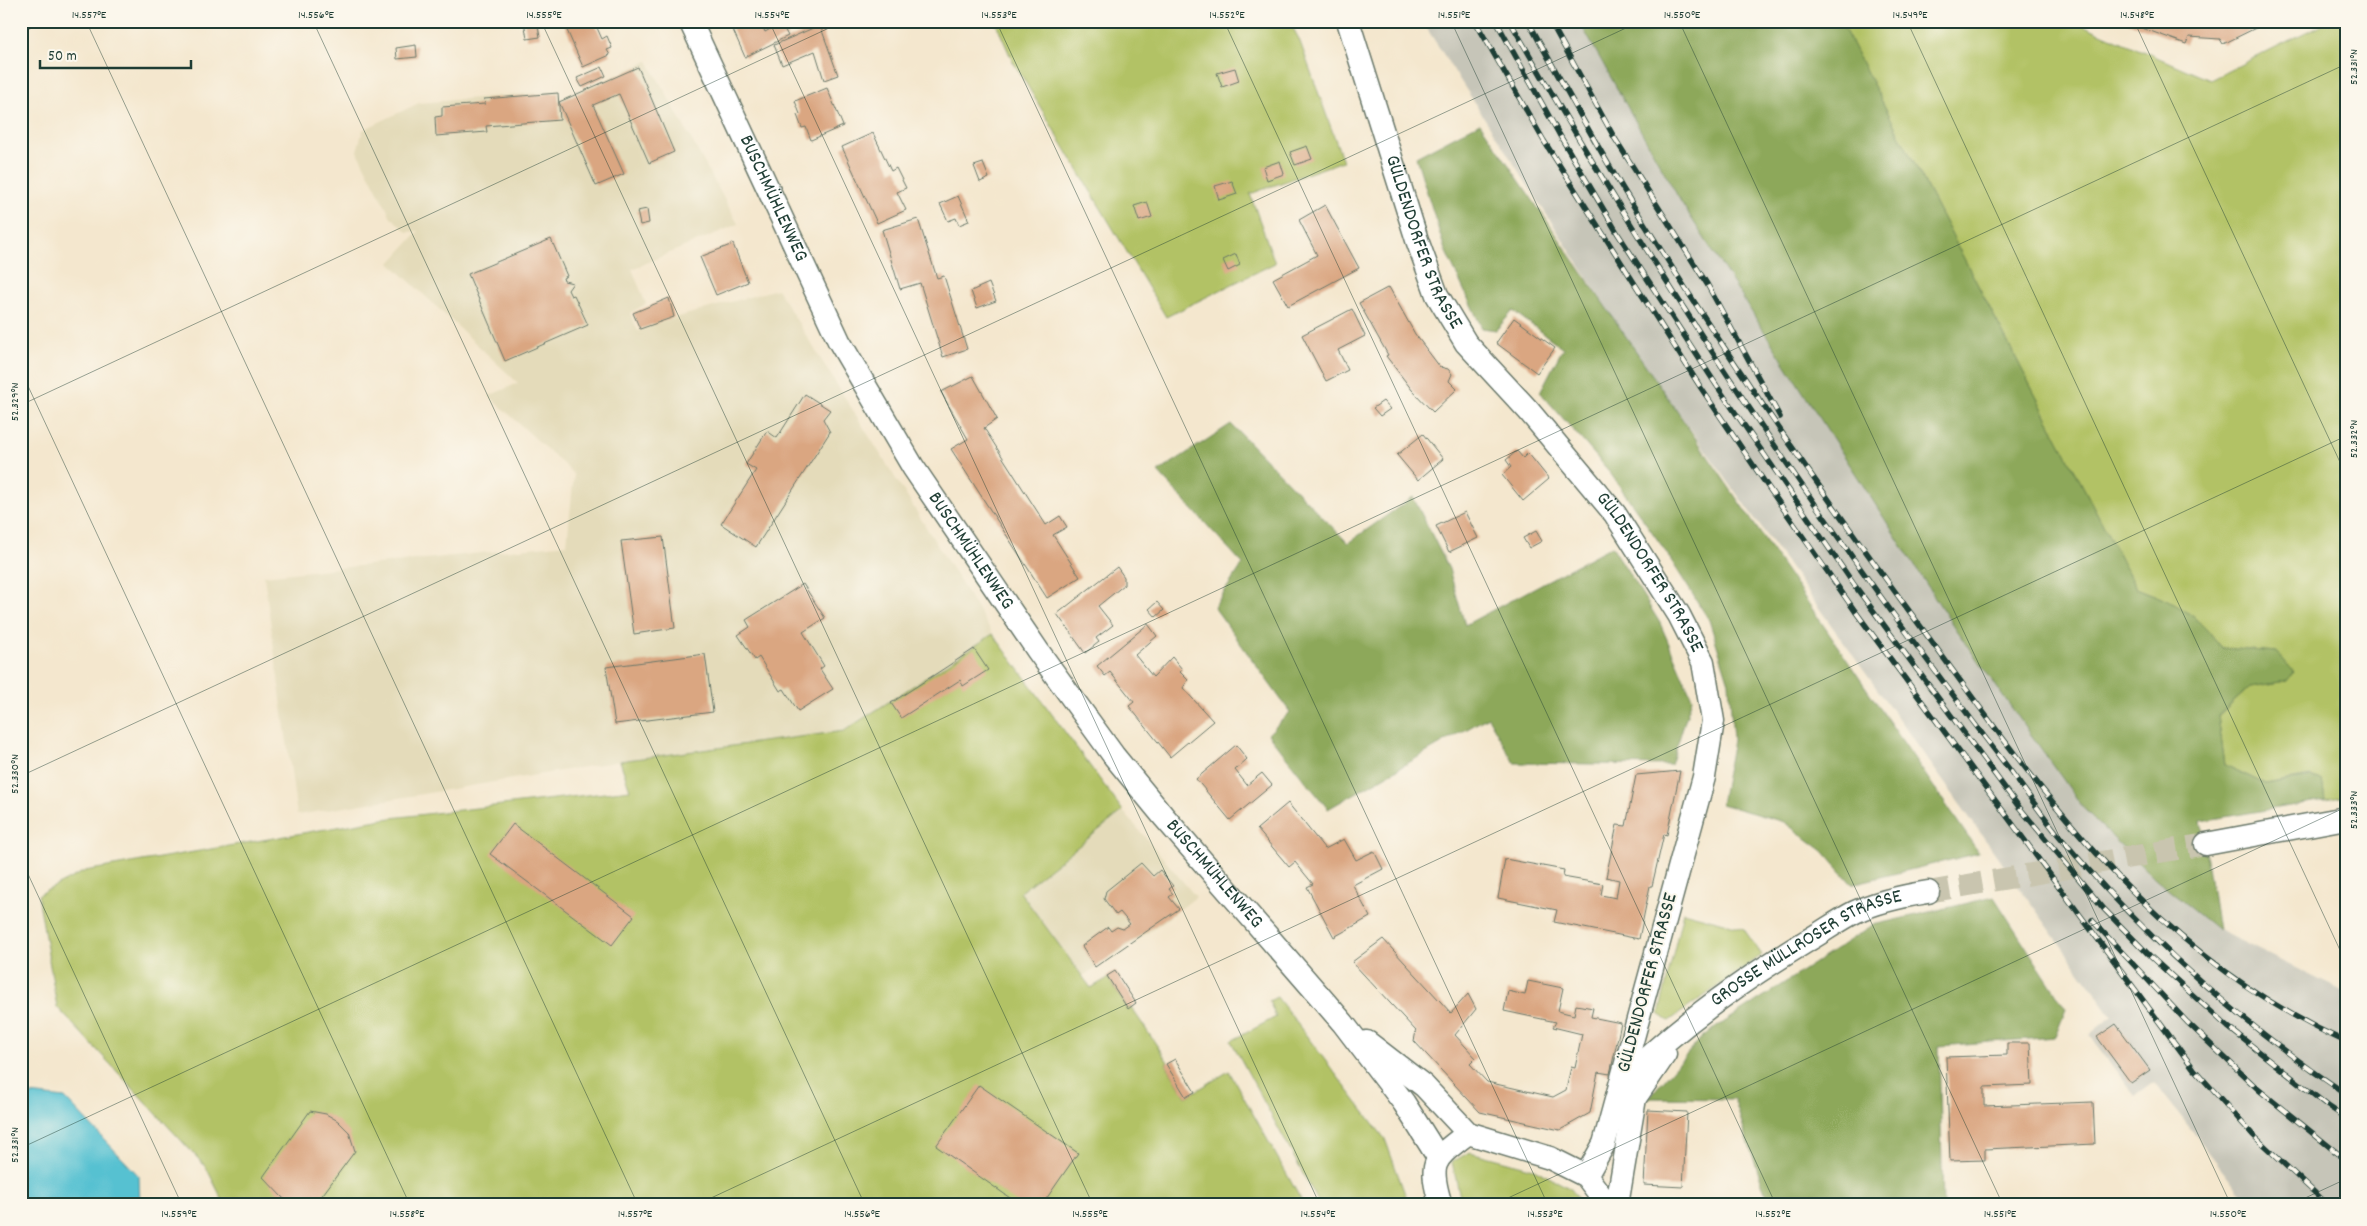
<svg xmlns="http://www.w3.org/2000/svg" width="2367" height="1226" viewBox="0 0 2367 1226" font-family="Dekko,sans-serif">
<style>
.built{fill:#e4dbba}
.industrial{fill:#c6c5b8}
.green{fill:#b2c265;stroke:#68804c}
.forest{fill:#8da85a;stroke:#567247}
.water{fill:#56c1d1;stroke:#3a7f82}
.building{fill:#daa681}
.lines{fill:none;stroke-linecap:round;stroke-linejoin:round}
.minor-tunnel{stroke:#c9c5af;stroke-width:22;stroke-dasharray:22 11;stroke-linecap:butt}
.minor-casing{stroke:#6a786a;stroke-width:25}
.minor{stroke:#fff;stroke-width:22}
.rail-casing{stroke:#1f3d34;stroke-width:5.5}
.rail{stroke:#fbf7ec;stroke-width:4;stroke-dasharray:11;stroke-linecap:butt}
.ticks{fill:none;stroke:#1f3d34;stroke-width:1;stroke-opacity:0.45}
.labels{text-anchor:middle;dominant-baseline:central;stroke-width:4;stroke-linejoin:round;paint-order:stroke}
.street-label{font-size:20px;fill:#1f3d34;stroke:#fbf7ec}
.neatline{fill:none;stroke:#1f3d34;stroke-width:2}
.ticks-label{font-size:12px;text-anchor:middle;fill:#1f3d34}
</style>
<rect width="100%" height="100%" fill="#fbf7ec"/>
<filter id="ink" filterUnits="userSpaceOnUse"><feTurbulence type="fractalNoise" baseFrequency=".02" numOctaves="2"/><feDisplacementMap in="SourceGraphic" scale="10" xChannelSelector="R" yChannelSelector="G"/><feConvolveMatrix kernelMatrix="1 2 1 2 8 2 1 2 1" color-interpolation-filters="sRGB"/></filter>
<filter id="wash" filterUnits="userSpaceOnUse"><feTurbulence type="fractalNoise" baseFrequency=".0096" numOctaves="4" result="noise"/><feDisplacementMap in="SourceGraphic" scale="20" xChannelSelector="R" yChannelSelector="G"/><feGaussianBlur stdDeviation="1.12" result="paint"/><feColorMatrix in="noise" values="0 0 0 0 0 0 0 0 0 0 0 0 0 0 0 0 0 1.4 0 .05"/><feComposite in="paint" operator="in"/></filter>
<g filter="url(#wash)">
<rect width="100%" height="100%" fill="#f4e7ce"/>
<!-- built -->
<path class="built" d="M648 61 738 224 632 269 646 304 630 313 638 331 657 323 777 289 993 634 844 731 620 761 297 815 264 576 567 544 574 474 489 396 518 383 390 263 419 231 407 232 391 217 357 151 363 130 419 103 559 91 560 100Z
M1123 811 1196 897 1152 930 1083 976 1020 892Z"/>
<!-- industrial -->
<path class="industrial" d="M1422 21H1579L1681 202 1956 630 2085 810 2155 879 2218 930 2346 993V1205H2250L2154 1082 2135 1096 2089 1035 2112 1016 1635 352Z"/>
<!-- green -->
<path class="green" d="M995 21H1289L1299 39 1343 161 1250 194 1275 263 1166 317 1012 60Z
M1840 21H2073L2210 80 2328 21H2346V796L2325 800 2322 780 2310 776 2265 784 2225 765 2218 717 2250 687 2287 681 2277 652 2222 648C2192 610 2180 605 2136 588Z
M993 634 1123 811 1020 892 1091 988 1108 978 1128 1009 1131 1007 1168 1062 1166 1064 1186 1097 1229 1071 1304 1205H225L206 1167 57 1007 38 895 85 871 383 819 630 790 620 761 844 731Z
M1683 912 1743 928 1762 955 1669 1021 1659 1014Z
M1277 997 1385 1139 1409 1205H1320L1231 1041 1276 1017 1269 1001Z
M1470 1152 1534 1169 1571 1189 1583 1205H1462L1452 1162Z"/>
<!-- forest -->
<path class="forest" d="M1579 21H1840L2136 588C2180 605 2192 610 2222 648L2277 652 2294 672 2287 681 2250 687 2218 716 2225 765 2265 784 2311 777 2322 780 2325 800 2201 821 2218 930 2155 879 2085 810 1956 630 1681 202Z
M1480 123 1979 853 1852 884 1823 851 1784 822 1721 804 1733 740 1729 683 1709 620 1662 546 1608 470 1540 392 1563 348 1513 311 1496 330 1482 328 1445 250 1416 157Z
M1231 424 1348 543 1413 497 1449 569 1465 625 1612 546 1660 623 1692 698 1671 765 1514 763 1488 717 1328 809 1268 734 1290 712 1214 607 1243 564 1158 472Z
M1994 897 2066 1009 2055 1037 1939 1046 1943 1205H1769L1734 1099 1648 1098 1703 1036 1873 925Z"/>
<!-- water -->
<path class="water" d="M21 1093 65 1098 139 1176 140 1205H21Z"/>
<g id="blocks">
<!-- building -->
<path class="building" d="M524 21H537L540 37 527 39Z
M563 21H594L602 39 607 36 612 48 607 50 610 55 583 67Z
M729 21H760L765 32 781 23 788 36 745 57Z
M2123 21H2270L2223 44 2220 39 2189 37 2186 44Z
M820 25 838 75 824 80 815 51 782 65 774 45Z
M416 45 417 57 397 59 396 48Z
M602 67 606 76 582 87 577 78Z
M638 67 674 152 649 163 619 94 593 105 624 174 596 186 559 102Z
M1235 68 1239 81 1222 87 1217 73Z
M827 88 843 126 811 140 806 127 802 128 797 115 800 114 795 101Z
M558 93 560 120 486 126 487 132 436 136 435 117 442 116V107L485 104 484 99Z
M873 133 891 171 896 168 906 188 897 192 906 210 877 223 842 147Z
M1307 146 1312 159 1295 165 1290 152Z
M1280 161 1284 174 1267 180 1263 167Z
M983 163 989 178 980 182 974 166Z
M1232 181 1237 194 1219 200 1215 186Z
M958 196 969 221 959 225 956 218 948 221 940 204Z
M1147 202 1152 217 1139 221 1134 206Z
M1325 205 1359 268 1288 306 1273 279 1317 255 1299 220Z
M647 209 649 223 640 225 637 211Z
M918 219 937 278 944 276 967 349 943 357 920 283 900 289 882 230Z
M551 239 567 276 563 278 564 281 573 283 568 290 571 296 574 295 588 325 505 361 468 274Z
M733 244 748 282 716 295 700 257Z
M1236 254 1240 265 1228 271 1223 260Z
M989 283 996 301 977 308 971 291Z
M1389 287 1415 334 1440 367 1448 369 1452 374 1449 381 1457 389 1433 412 1412 390 1386 356 1388 355 1359 303Z
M669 298 674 317 640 329 633 313Z
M1352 309 1365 336 1338 350 1348 370 1326 381 1302 335Z
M1514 318 1555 348 1537 373 1496 343Z
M973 376 997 419 984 428 1046 525 1060 516 1067 527 1053 535 1080 577 1047 598 951 449 968 439 941 392Z
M805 394 830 410 823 419 830 432 756 547 721 524 756 470 746 464 767 431 777 438Z
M1383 401 1390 409 1380 416 1373 408Z
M1423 434 1443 459 1418 480 1397 455Z
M1517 451 1523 458 1528 453 1549 479 1523 501 1502 475 1511 467 1506 460Z
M1465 512 1478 538 1449 552 1436 526Z
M1536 531 1542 541 1529 548 1523 538Z
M663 537 675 628 634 634 621 541Z
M1117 567 1124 577V585L1098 606 1113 625 1096 638 1099 642 1085 653 1057 614Z
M803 584 825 618 803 632 824 666 820 669 833 689 798 711 784 689 780 691 759 657 755 660 738 635 750 627 746 620Z
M1157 602 1164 610 1156 617 1149 609Z
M1148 624 1157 636 1135 655 1153 677 1172 657 1182 669 1180 672 1188 680 1183 688 1213 721 1170 757 1129 706 1134 702 1110 672 1105 676 1097 666Z
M974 649 988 670 963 686 960 680 901 718 891 703Z
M705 654 713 712 615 724 606 667Z
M1236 745 1247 759 1235 770 1247 785 1262 773 1272 785 1230 820 1196 779Z
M1680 771 1667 835 1664 834 1652 886H1650L1639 939 1554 922 1557 910 1498 898 1505 859 1564 870 1563 877 1603 884 1601 895 1616 898 1619 880 1606 877 1617 825 1626 826 1636 775Z
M1288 803 1325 849 1344 839 1356 860 1374 851 1383 869 1353 885 1370 917 1334 937 1307 887 1313 884 1295 862 1289 867 1257 829Z
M513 824 634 916 612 945 490 854Z
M1141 863 1153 876 1160 870 1173 886 1169 889 1173 894 1169 897 1179 909 1095 967 1082 946 1108 927 1111 931 1117 927 1123 929 1130 924 1120 912 1116 915 1104 899 1106 891Z
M1383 939 1451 1013 1468 994 1476 1009 1455 1035 1476 1058 1470 1064 1487 1082 1553 1097 1566 1090 1571 1067 1575 1068 1582 1034 1553 1027 1556 1022 1504 1011 1508 991 1525 995 1528 981 1563 988 1558 1011 1574 1015 1576 1005 1593 1008 1591 1017 1621 1023 1610 1074 1598 1072 1590 1113 1560 1130 1480 1112 1414 1041 1416 1031 1352 962Z
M1115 971 1136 1003 1128 1009 1107 976Z
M2116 1024 2150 1070 2131 1083 2097 1037Z
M2007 1043H2030L2032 1085 1984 1087V1106L2093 1102 2095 1144 1985 1149V1160L1950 1161 1946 1057 2007 1055Z
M1175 1059 1195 1092 1186 1097 1166 1064Z
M979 1085 1078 1153 1042 1205H1020L936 1146Z
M1648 1110 1687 1112 1683 1187 1644 1185Z
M310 1111 326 1114 338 1121 349 1132 355 1151 315 1205H293L283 1198 263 1177Z"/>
</g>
</g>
<g filter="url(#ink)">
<use href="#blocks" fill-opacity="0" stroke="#6a786a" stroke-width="1"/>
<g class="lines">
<!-- minor-tunnel -->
<path class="minor-tunnel" d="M1928 892 2206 844"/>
<defs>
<g id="minor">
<path id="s1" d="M690 21 839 341 913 467 1038 651 1114 756 1164 817 1343 1023 1404 1103 1438 1157"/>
<path id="s2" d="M1348 21 1417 240 1437 295 1466 343 1528 410 1615 514 1679 615 1703 662 1713 721 1704 777 1604 1144 1586 1176"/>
<path d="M2206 844 2346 818"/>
<path d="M1367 1042 1424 1086 1468 1133 1550 1158 1586 1176 1608 1205"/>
<path id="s3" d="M1623 1081C1677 1026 1741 981 1807 941 1823 932 1839 920 1855 912 1878 901 1903 896 1928 892"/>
<path d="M1441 1205C1427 1160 1435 1159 1468 1133"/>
<path d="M1617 1205 1635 1098 1665 1054"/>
</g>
</defs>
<!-- minor casing -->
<use href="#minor" class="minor-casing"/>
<!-- minor -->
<use href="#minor" class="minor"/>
<defs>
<path id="rail" d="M1475 21 1544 141 1701 388 1766 484 1855 611 2194 1069 2253 1135 2328 1205
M1496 21 1559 134 1618 234 1717 386 1855 586 2019 807 2104 909 2151 957 2228 1027 2328 1106 2346 1118
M1510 21C1626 225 1753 421 1891 611 1929 663 1967 714 2006 765 2024 789 2041 814 2060 837 2142 934 2240 1023 2346 1094
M1528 21C1559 77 1590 134 1623 189 1711 333 1807 472 1907 608 2034 780 2143 950 2346 1042
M1550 21 1614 137 1707 284 1780 417
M2092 920 2187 1022 2259 1090 2346 1160"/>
</defs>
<!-- rail casing -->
<use href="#rail" class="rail-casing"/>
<!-- rail -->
<use href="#rail" class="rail"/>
</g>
</g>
<!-- ticks -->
<path class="ticks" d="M86 21 638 1205M313 21 865 1205M541 21 1093 1205M769 21 1320 1205M996 21 1548 1205M1224 21 1776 1205M1451 21 2003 1205M1679 21 2231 1205M1907 21 2346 963M2134 21 2346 475M21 33 47 21M21 371 410 1205M21 405 844 21M21 776 1641 21M21 859 182 1205M21 1148 2346 64M696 1205 2346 436M1493 1205 2346 807M2290 1205 2346 1179"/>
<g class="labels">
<!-- street labels -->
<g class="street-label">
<text stroke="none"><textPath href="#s1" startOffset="196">BUSCHMÜHLENWEG</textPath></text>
<text stroke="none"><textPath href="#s2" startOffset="234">GÜLDENDORFER STRASSE</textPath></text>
<text stroke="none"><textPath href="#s1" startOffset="601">BUSCHMÜHLENWEG</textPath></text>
<text stroke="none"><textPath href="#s2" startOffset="639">GÜLDENDORFER STRASSE</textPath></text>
<text stroke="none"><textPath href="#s1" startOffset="1006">BUSCHMÜHLENWEG</textPath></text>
<text stroke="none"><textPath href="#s3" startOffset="228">GROSSE MÜLLROSER STRASSE</textPath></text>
<text transform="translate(1648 983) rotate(-75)">GÜLDENDORFER STRASSE</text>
</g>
</g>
<!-- margin -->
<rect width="2367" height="1226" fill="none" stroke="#fbf7ec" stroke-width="55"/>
<!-- scale -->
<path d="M40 60v8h151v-8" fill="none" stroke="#1f3d34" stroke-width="2.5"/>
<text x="48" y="60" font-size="15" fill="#1f3d34" stroke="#fbf7ec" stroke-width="4" paint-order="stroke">50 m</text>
<rect x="28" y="28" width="2312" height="1170" class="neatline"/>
<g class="ticks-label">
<text x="89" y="18">14.557°E</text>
<text x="316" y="18">14.556°E</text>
<text x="544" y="18">14.555°E</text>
<text x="772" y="18">14.554°E</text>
<text x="999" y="18">14.553°E</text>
<text x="1227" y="18">14.552°E</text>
<text x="1454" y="18">14.551°E</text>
<text x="1682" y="18">14.550°E</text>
<text x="1910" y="18">14.549°E</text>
<text x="2137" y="18">14.548°E</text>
<text transform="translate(2353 67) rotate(-90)" y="4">52.331°N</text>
<text transform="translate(14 402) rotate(-90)" y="4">52.329°N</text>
<text transform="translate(2353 439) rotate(-90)" y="4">52.332°N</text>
<text transform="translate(14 774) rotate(-90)" y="4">52.330°N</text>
<text transform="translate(2353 810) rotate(-90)" y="4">52.333°N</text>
<text transform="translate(14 1145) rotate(-90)" y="4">52.331°N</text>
<text x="179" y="1217">14.559°E</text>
<text x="407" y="1217">14.558°E</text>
<text x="635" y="1217">14.557°E</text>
<text x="862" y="1217">14.556°E</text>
<text x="1090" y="1217">14.555°E</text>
<text x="1318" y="1217">14.554°E</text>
<text x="1545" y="1217">14.553°E</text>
<text x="1773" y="1217">14.552°E</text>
<text x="2000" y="1217">14.551°E</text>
<text x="2228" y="1217">14.550°E</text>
</g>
</svg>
